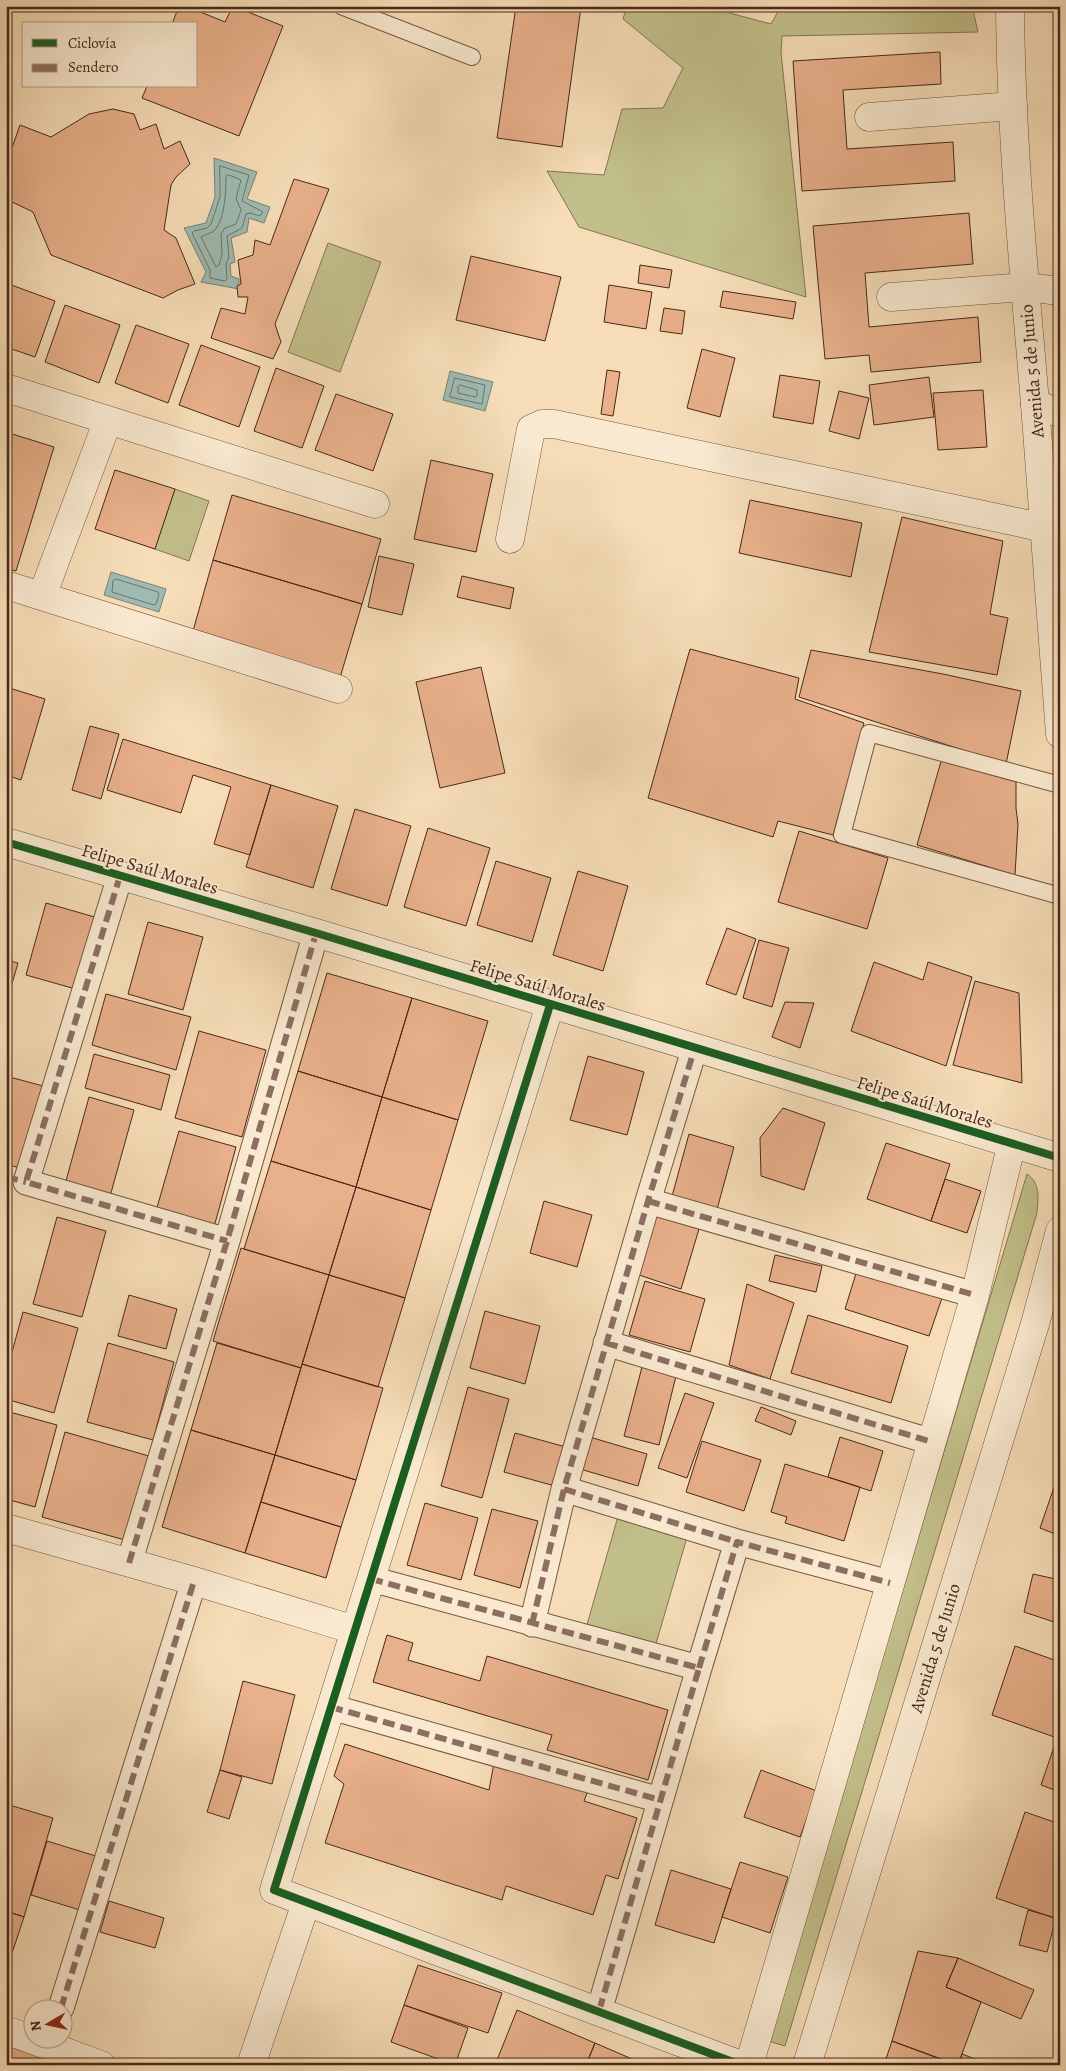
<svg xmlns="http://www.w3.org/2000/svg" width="1066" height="2071" viewBox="0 0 1066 2071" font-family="Alegreya,serif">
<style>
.green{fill:#c2bf8a;stroke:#867452}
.water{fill:#9dbbb2;stroke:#7c8075}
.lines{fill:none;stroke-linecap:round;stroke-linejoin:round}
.shore{stroke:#747266;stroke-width:1}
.building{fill:#e8b08b;stroke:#4a2819}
.service-casing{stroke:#755540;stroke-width:18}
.pedestrian-casing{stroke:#755540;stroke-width:27}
.minor-casing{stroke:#755540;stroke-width:29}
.tertiary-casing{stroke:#755540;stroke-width:29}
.service{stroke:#f9e9d0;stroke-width:16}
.pedestrian{stroke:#f9e9d0;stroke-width:25}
.minor{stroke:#f9e9d0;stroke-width:28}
.tertiary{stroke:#f9e9d0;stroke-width:28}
.quiet{stroke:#8d6e63;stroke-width:6;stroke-dasharray:12 6;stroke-linecap:butt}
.cycleway-casing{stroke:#f9e9d0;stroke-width:11}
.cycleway{stroke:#1b5e20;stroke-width:8}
.labels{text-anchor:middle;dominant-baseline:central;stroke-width:4;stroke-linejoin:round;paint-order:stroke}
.street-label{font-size:18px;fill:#4a2819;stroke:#f9e9d0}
</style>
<rect width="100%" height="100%" fill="#f6ddb7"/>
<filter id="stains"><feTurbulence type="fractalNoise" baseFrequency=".004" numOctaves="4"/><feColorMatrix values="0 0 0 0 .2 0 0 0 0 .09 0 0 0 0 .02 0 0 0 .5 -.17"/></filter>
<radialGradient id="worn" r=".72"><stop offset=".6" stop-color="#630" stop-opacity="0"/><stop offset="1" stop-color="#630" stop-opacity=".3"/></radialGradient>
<!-- green -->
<path class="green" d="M627 6H703L771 24 781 6H972L978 32 782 36 781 52 806 297 579 227 547 171 604 175 622 109 663 108 683 68 623 19Z
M328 243 381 262 340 372 288 352Z
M175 489 209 501 189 561 155 549Z
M1027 1174C1041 1184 1038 1198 1037 1213L785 2046 768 2041Z
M621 1506 690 1527 653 1654 584 1635Z"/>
<!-- water -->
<path class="water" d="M214 158 257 172 247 199 270 207 264 223 249 218 247 232 231 238 235 262 230 264 231 276 239 279V289L201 282 206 272 184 228 206 223 215 197Z
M450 371 493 382 485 411 443 400Z
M111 572 166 589 159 612 104 595Z"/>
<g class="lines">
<!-- shore -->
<path class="shore" d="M220 166 249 175 242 201 263 212 260 216 250 213 246 214 242 228 227 236 229 257 226 264 227 279 225 281 210 278V270L192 233 194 231 207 228 211 224 220 197Z
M229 175 241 180 236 198 241 210 236 224 225 228 221 234 222 255 219 265 216 267 201 237C205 234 211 234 215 230 225 218 226 191 226 176Z
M455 378 485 385 482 404 450 397Z
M460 385 477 390V396L475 397 458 393V387Z
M116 579 158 592 159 595 156 604 154 605 112 592 113 581Z"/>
</g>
<!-- building -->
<path class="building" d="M179 6H186L225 22 233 6 283 26 239 136 142 98 147 86H196V24H172Z
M516 6 581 7 562 147 497 138Z
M940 52 941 84 843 90 847 149 953 142 955 181 802 191 793 61Z
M113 109 134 114 140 130 156 124 164 149 180 141 190 164 176 177 171 185 164 230 176 238 195 284 178 290 163 298 51 255 33 212 6 199V165L20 125 51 137 89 114Z
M294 179 329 189 275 324 281 342 273 359 211 338 221 308 245 314 248 297H238L237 286 241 284 238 260 253 255 255 240 270 245Z
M969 213 973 264 865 273 869 327 978 317 981 362 871 372 869 355 825 359 813 226Z
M471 256 561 277 545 341 456 320Z
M640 265 672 270 669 288 638 283Z
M6 283 55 301 35 357 6 347Z
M609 285 652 292 646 329 604 322Z
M723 291 796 302 793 319 720 307Z
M65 305 120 325 99 383 45 362Z
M664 308 685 311 682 334 660 331Z
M136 325 189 344 168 403 115 383Z
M201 345 260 367 239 427 179 405Z
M702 349 735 358 720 417 687 408Z
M276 368 324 386 302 448 254 431Z
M607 370 620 372 613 416 601 414Z
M780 375 820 381 813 424 773 417Z
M929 377 934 417 874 425 869 385Z
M983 390 987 447 938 450 933 393Z
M839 391 869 398 859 439 829 431Z
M336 394 393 414 373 471 315 450Z
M6 432 54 447 16 571 6 568Z
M431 460 493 474 476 552 414 539Z
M115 470 175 489 155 549 95 529Z
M232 495 381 539 362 604 213 560Z
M750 500 862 523 851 577 739 553Z
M902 517 1003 541 990 614 1008 618 997 675 869 652Z
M379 556 414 564 402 615 368 607Z
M213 560 362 604 339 681 191 638Z
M462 576 514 588 510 609 457 597Z
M690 649 799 678 795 699 864 723 833 835 778 821 773 837 648 798Z
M811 650 943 674 1021 691 1006 764 799 697Z
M481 667 505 773 440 788 416 682Z
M6 687 45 699 21 780 6 775Z
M90 726 119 734 101 799 72 790Z
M123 739 271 785 250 855 214 844 231 787 193 775 181 813 107 790Z
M942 758 1016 777V808L1018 824 1015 875 917 845Z
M271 785 338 806 313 888 246 867Z
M355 809 411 826 387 906 331 889Z
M428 828 490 848 466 926 404 907Z
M799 831 888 858 867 929 778 902Z
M496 861 551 878 532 942 477 925Z
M578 871 628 886 603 971 553 955Z
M46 903 98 918 79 990 26 975Z
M148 922 203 937 183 1010 128 994Z
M727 928 756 939 736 995 706 984Z
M759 940 789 948 772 1007 743 998Z
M6 960 18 963 7 1001H6Z
M874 962 923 980 928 962 972 977 946 1066 851 1031Z
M327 973 412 998 382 1097 298 1071Z
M975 981 1019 993 1022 1083 953 1065Z
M106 994 191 1017 176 1070 92 1045Z
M412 998 488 1021 458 1120 382 1097Z
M785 1002 814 1003 800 1048 772 1037Z
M199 1031 266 1050 242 1137 175 1118Z
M94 1054 170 1075 161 1110 85 1088Z
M588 1056 644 1072 627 1135 570 1120Z
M298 1071 382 1097 356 1187 271 1161Z
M6 1076 43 1086 20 1168 6 1164Z
M89 1097 134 1110 109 1200 64 1188Z
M382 1097 458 1120 431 1210 356 1187Z
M783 1108 825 1123 804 1190 761 1176 760 1138Z
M179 1131 236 1147 214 1227 156 1211Z
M689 1134 734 1147 716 1213 671 1200Z
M886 1143 950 1164 931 1221 867 1199Z
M271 1161 356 1187 329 1275 244 1249Z
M945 1179 981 1191 967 1233 931 1221Z
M356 1187 431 1210 405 1298 329 1275Z
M544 1201 592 1215 577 1267 530 1253Z
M654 1215 699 1229 681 1289 636 1274Z
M57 1217 106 1231 82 1317 33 1304Z
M241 1248 329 1275 301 1368 213 1341Z
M775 1255 822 1266 816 1292 769 1281Z
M858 1267 943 1295 929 1336 845 1309Z
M329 1275 405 1298 378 1387 302 1364Z
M645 1281 705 1299 690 1352 629 1335Z
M747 1284 794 1303 770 1379 729 1365Z
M129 1295 177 1309 166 1349 118 1336Z
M485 1311 540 1326 525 1384 470 1368Z
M23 1312 78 1328 54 1413 6 1399V1374Z
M808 1315 908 1346 891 1403 791 1373Z
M108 1343 174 1362 153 1440 87 1422Z
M217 1343 301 1368 275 1455 191 1430Z
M643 1363 677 1372 659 1445 624 1436Z
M302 1364 383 1388 356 1480 275 1455Z
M468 1387 509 1399 482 1498 441 1486Z
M685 1393 714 1403 687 1478 658 1468Z
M761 1407 796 1421 791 1435 755 1421Z
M6 1411 57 1425 35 1507 6 1499Z
M191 1430 275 1455 245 1553 162 1527Z
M65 1432 149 1456 125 1540 42 1517Z
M515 1433 566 1447 555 1486 504 1472Z
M583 1435 647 1454 638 1486 573 1467Z
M840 1437 883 1451 871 1491 828 1477Z
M702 1441 761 1460 744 1511 686 1492Z
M275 1455 356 1480 341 1527 261 1502Z
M785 1464 860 1487 844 1541 785 1523 787 1517 771 1512Z
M1060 1470V1536L1040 1528Z
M261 1502 341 1527 326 1578 245 1553Z
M425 1503 478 1518 461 1580 407 1565Z
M492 1509 538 1521 520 1588 474 1575Z
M1033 1574 1060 1580V1624L1024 1612Z
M387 1635 413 1643 408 1660 480 1681 487 1656 668 1710 648 1780 547 1750 552 1735 373 1682Z
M1015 1646 1060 1662V1739L992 1715Z
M243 1681 295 1695 272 1784 220 1770Z
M1056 1741 1060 1743V1792L1041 1785Z
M345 1744 489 1790 494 1763 591 1783 584 1801 637 1818 618 1879 606 1875 593 1915 506 1886 502 1900 325 1843 344 1784 334 1776Z
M220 1770 242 1777 229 1819 207 1812Z
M761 1770 817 1791 800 1837 744 1817Z
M6 1804 53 1818 24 1917 6 1911Z
M1025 1812 1060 1824V1912L1057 1919 996 1898Z
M47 1841 99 1857 83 1911 31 1895Z
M740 1862 788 1877 770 1933 722 1917Z
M671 1870 731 1889 714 1943 655 1925Z
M109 1901 164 1918 155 1948 100 1932Z
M1028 1910 1056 1918 1047 1952 1019 1945Z
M6 1911 24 1917 6 1971Z
M918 1951 958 1958 946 1987 981 2002 958 2065 892 2041Z
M958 1958 1034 1990 1021 2019 946 1987Z
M418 1965 502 1993 488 2033 404 2005Z
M404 2005 468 2028 455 2065 391 2042Z
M517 2010 595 2043 586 2065H495Z
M892 2041 956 2065H884Z
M595 2043 646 2065H586Z
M6 2045 62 2065H6Z
M962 2054 983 2062 982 2065H958Z"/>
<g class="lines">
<defs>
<path id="service" d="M341 6 472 57
M1060 785 869 733 842 835 1060 896"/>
<path id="pedestrian" d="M120 876 26 1182 227 1241
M648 1201 975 1295
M606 1343 932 1442
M564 1489 737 1542
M129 1563 227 1241 316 933
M371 1579 699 1668 599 2011
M532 1624 564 1489 648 1201 695 1047
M699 1668 737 1542 890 1583
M331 1707 660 1800
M61 2008 194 1581"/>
<path id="minor" d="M869 117 1013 106
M891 297 1025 287 1060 291
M6 388 375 504
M1035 404 1060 413
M510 539 531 429 542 424H554L1045 528
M6 585 338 689
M42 596 108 420
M6 842 316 933 1060 1158
M550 1005 274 1890 741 2065
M6 1528 194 1581 355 1630
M6 2030 101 2065
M251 2065 306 1903
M749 2065 975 1295 1012 1143"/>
<path id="tertiary" d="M1010 6C1011 135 1023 263 1034 391 1043 506 1052 620 1060 734
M807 2065 1035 1324 1060 1231"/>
</defs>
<!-- service casing -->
<use href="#service" class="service-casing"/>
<!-- pedestrian casing -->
<use href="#pedestrian" class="pedestrian-casing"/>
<!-- minor casing -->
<use href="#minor" class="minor-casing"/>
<!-- tertiary casing -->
<use href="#tertiary" class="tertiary-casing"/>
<!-- service -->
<use href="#service" class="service"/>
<!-- pedestrian -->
<use href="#pedestrian" class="pedestrian"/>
<!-- minor -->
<use href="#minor" class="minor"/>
<!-- tertiary -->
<use href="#tertiary" class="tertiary"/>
<!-- quiet -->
<path class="quiet" d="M120 876 26 1182 227 1241
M6 1177 26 1182
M648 1201 975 1295
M606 1343 932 1442
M564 1489 737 1542
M129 1563 227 1241 316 933
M371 1579 699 1668 599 2011
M532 1624 564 1489 648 1201 695 1047
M699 1668 737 1542 890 1583
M331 1707 660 1800
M61 2008 194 1581
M49 2045 51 2038"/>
<defs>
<path id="cycleway" d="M6 842 316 933 1060 1158
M550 1005 274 1890 741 2065"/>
</defs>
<!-- cycleway casing -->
<use href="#cycleway" class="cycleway-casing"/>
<!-- cycleway -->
<use href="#cycleway" class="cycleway"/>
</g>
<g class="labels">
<!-- street labels -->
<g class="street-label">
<text transform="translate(1032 371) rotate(-95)">Avenida 5 de Junio</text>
<text transform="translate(150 869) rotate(16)">Felipe Saúl Morales</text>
<text transform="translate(538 985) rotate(17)">Felipe Saúl Morales</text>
<text transform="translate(925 1102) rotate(17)">Felipe Saúl Morales</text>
<text transform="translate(935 1648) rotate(-73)">Avenida 5 de Junio</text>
</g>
</g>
<!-- margin -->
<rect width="1066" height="2071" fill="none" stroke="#f6ddb7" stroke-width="25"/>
<rect x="8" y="8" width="1051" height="2056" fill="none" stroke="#4a2819" stroke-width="2.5"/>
<rect x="12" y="12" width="1041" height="2046" fill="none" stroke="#4a2819"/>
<!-- legend -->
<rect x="22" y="22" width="175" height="65" fill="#f9e9d0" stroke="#b39c87"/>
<rect x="32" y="39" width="25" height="8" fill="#1b5e20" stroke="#b39c87"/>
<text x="68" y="48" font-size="15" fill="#4a2819">Ciclovía</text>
<rect x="32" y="64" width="25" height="8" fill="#8d6e63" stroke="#b39c87"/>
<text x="68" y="72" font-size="15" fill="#4a2819">Sendero</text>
<!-- north arrow -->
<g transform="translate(48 2024) rotate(261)"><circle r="24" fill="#f9e9d0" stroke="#b39c87"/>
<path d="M0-4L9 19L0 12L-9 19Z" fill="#8f2418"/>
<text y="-8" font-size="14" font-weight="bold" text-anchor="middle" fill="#4a2819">N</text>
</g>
<rect width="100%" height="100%" filter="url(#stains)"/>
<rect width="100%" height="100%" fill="url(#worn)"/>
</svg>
